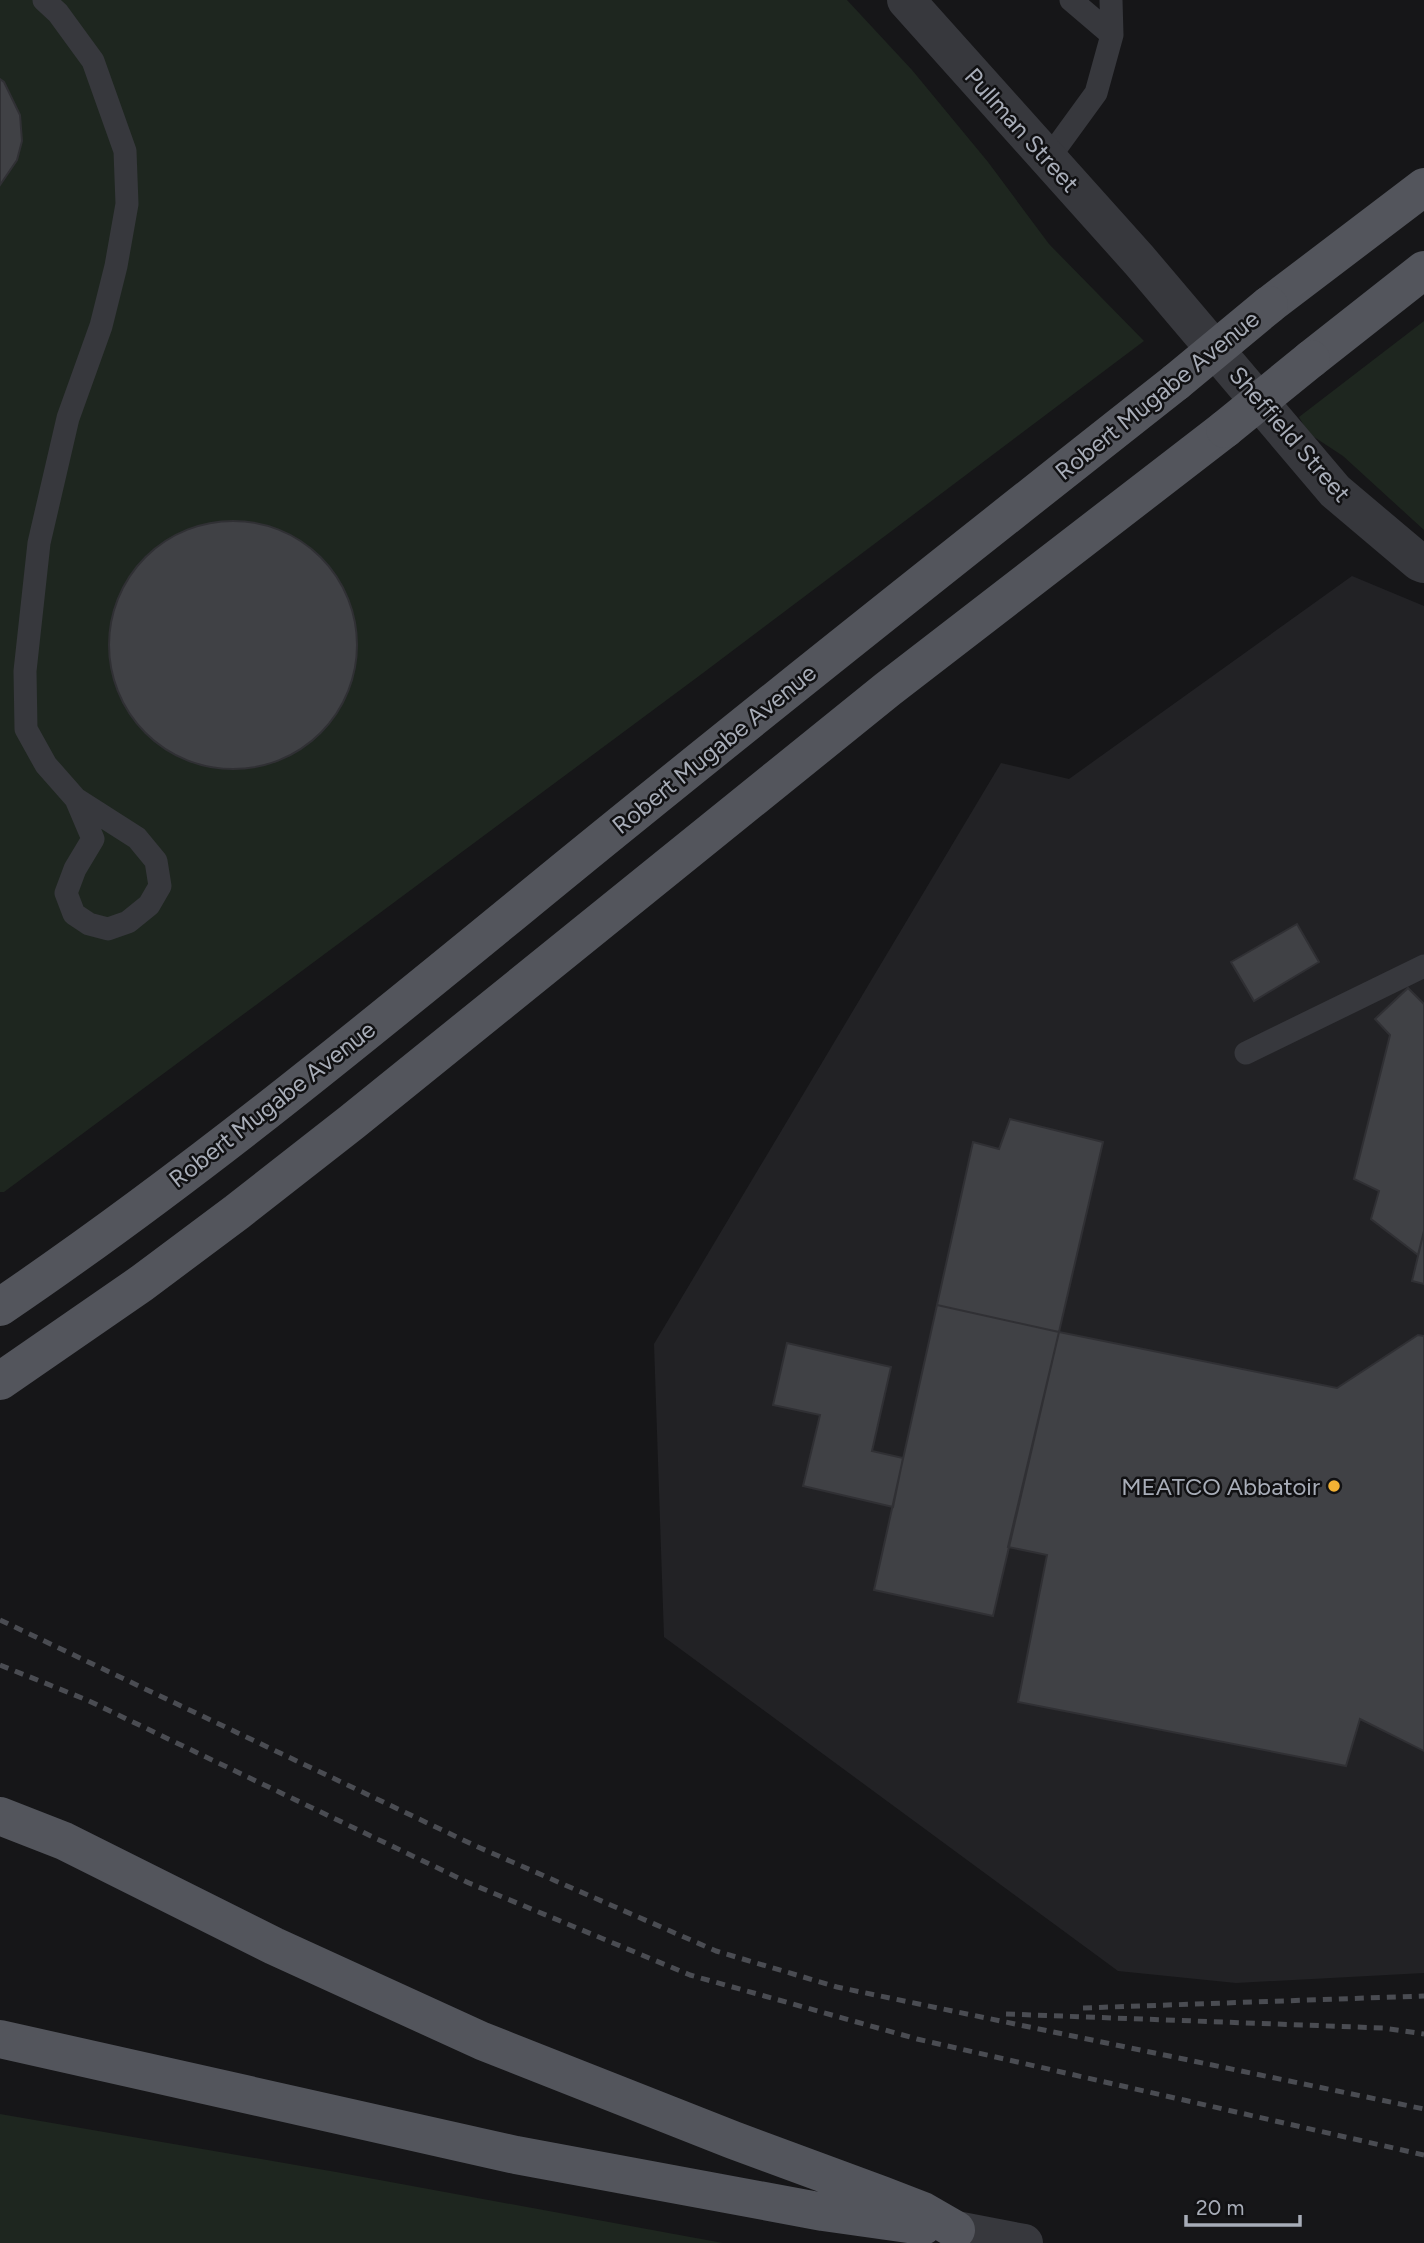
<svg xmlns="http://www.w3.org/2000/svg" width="1424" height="2243" viewBox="0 0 1424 2243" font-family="Figtree,sans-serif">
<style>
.built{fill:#222225}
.green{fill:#1e261f}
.building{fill:#404145;stroke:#303034;stroke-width:2}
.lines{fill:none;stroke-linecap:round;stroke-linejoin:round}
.service{stroke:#37383d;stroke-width:23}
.minor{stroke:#37383d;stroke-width:38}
.tertiary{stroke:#37383d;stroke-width:38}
.primary{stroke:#53555c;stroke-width:38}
.rail{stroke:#4a4c52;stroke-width:5;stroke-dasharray:9 7;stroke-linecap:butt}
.primary-bridge{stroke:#53555c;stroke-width:38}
.poi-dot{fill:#f2b134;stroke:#111113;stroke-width:2.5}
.labels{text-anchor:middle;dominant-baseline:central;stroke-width:5;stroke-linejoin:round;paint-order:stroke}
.street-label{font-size:24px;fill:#a8adb8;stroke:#111113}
.poi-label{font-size:24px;fill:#a8adb8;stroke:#111113;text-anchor:end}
</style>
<rect width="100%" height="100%" fill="#161618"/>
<!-- built -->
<path class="built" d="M1352 576 1424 606V1973L1236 1983 1118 1971 664 1637 654 1344 1001 763 1069 779Z"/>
<!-- green -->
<path class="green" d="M0 0H847L912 70 988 162 1049 244 1144 341 703 673 4 1192H0Z
M1424 321V530L1343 456 1308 433 1299 417Z
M0 2114 336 2172 723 2243H0Z"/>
<!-- building -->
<path class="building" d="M0 79 4 82 20 115 22 141 17 160 0 185Z
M109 645a124 124 0 1 1 248 0a124 124 0 1 1-248 0Z
M1297 924 1319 962 1254 1001 1231 962Z
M1408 988 1424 1004V1231L1418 1255 1371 1219 1379 1191 1354 1179 1390 1035 1375 1019Z
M1010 1119 1103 1142 1059 1332 937 1305 973 1142 999 1149Z
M1424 1231V1284L1412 1281Z
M937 1305 1059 1332 993 1616 874 1590Z
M1059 1332 1337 1388 1418 1335 1424 1336V1751L1360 1719 1346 1766 1018 1702 1047 1555 1008 1547Z
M787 1343 891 1367 872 1451 903 1458 893 1507 803 1486 820 1415 773 1405Z"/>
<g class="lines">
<!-- service -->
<path class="service" d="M44 0 58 13 93 61 125 151 127 204 116 266 101 326 68 418 39 543 25 671 26 729 46 765 76 799 137 838 156 861 160 886 149 905 128 922 108 929 89 924 74 914 66 893 75 869 93 839 76 799
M1071 0 1112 35
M1048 159 1096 93 1112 35 1111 0
M1246 1053 1424 966"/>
<!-- minor -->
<path class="minor" d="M906 0 1139 260 1335 491 1419 562 1424 564"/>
<!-- tertiary -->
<path class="tertiary" d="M956 2230 1024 2243"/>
<!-- primary -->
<path class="primary" d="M1269 305 1424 187
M1311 359 1424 270
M0 1307C199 1172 385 1017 571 865 771 702 973 542 1176 382
M0 1381 142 1283 237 1212 352 1122 888 689 1225 429
M0 1816 64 1841 274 1946 482 2041 733 2140 882 2195 923 2211 956 2230
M0 2039 516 2155 823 2212 923 2226"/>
<!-- rail -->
<path class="rail" d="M0 1620 478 1847 716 1951 837 1987 1424 2109
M0 1665 87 1700 469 1883 690 1975 917 2039 1424 2155
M1083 2008 1424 1996
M1006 2014 1383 2028 1424 2034"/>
<!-- primary-bridge -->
<path class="primary-bridge" d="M1176 382 1269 305
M1225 429 1311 359"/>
</g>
<!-- markers -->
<circle class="poi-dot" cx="1334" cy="1486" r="7"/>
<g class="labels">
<!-- street labels -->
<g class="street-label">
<text transform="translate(1022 130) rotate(48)">Pullman Street</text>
<text transform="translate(1157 395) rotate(-39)">Robert Mugabe Avenue</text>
<text transform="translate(1290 434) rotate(49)">Sheffield Street</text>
<text transform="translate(714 749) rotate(-39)">Robert Mugabe Avenue</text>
<text transform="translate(272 1104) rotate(-38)">Robert Mugabe Avenue</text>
</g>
<!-- poi labels -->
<g class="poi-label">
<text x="1320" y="1486">MEATCO Abbatoir</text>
</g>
</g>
<!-- scale -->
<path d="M1186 2215v10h114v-10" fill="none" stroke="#a8adb8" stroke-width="3.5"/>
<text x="1196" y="2215" font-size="21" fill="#a8adb8" stroke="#111113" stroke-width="5" paint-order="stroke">20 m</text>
</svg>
